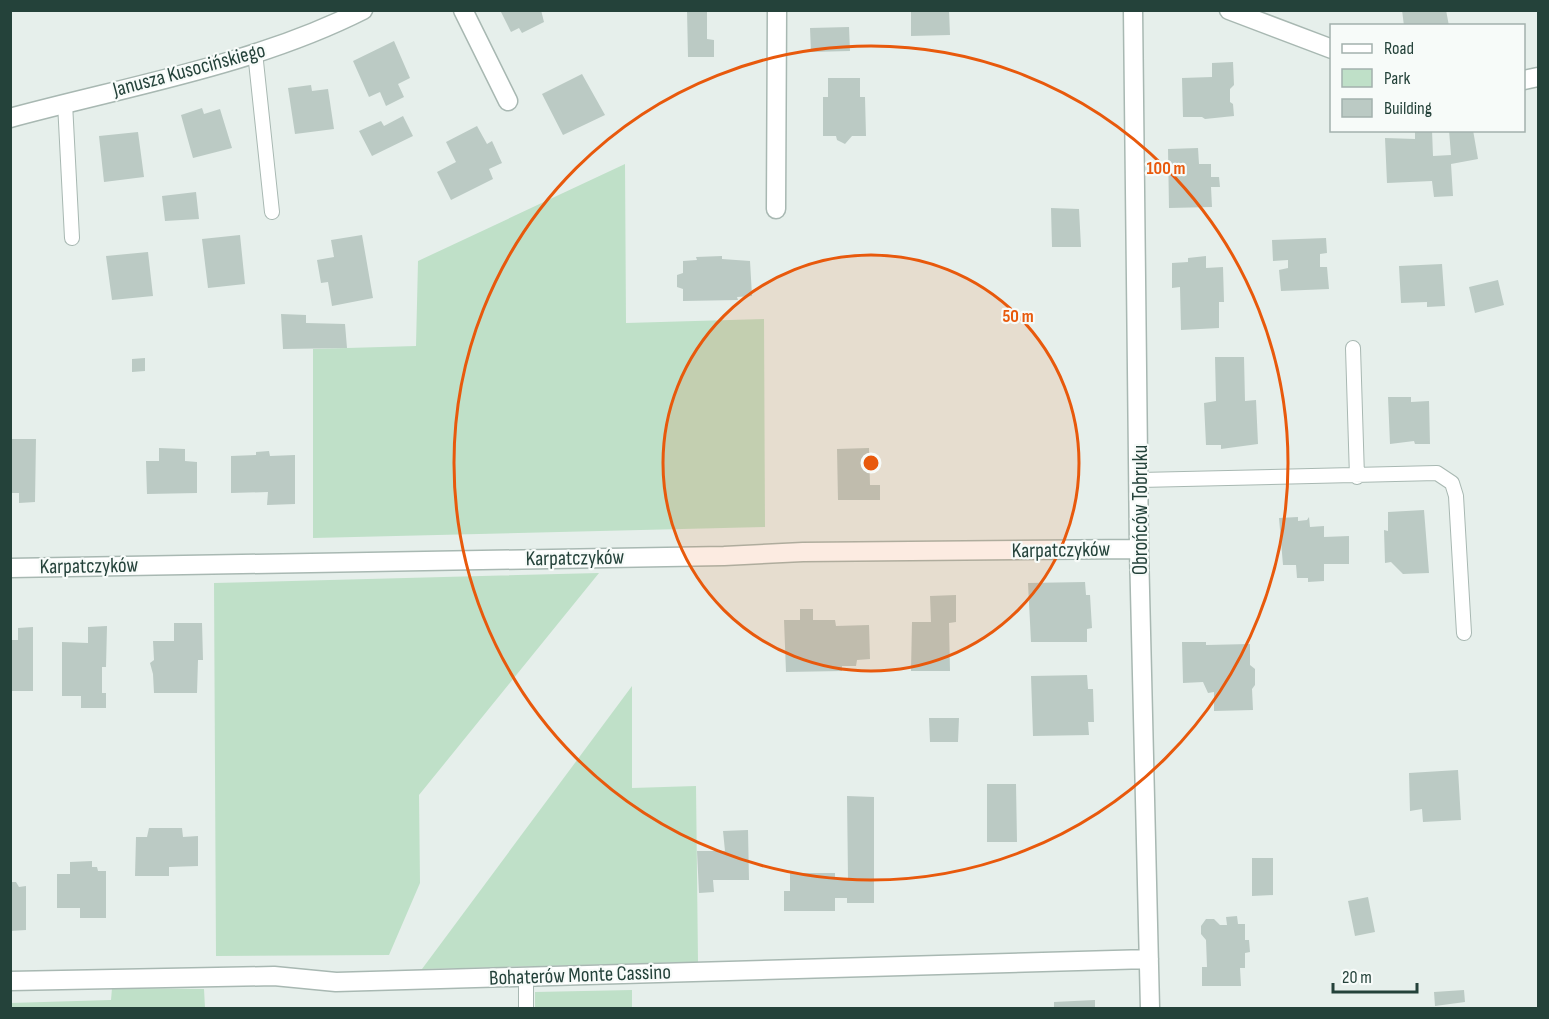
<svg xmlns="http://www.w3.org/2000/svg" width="1549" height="1019" viewBox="0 0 1549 1019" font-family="'Sofia Sans Condensed',sans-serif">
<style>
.green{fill:#bfe0c8}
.building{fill:#bbcac4}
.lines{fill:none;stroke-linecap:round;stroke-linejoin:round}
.service-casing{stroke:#a8b8b2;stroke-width:16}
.minor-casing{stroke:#a8b8b2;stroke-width:21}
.service{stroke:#fff;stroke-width:14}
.minor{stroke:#fff;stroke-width:18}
.ring{fill:none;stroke:#e8590c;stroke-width:3}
.labels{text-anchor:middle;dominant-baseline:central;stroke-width:4.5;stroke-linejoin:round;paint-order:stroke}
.street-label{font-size:21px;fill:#24423a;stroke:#f7fbf9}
.centre{fill:#e8590c;stroke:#f7fbf9;stroke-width:3}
.ring-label{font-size:18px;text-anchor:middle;font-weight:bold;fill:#e8590c;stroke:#f7fbf9;stroke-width:4.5;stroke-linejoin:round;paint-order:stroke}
</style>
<rect width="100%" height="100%" fill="#e6efeb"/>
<!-- green -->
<path class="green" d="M625 164 626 323 764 319 765 527 313 538V349L416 346 418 261Z
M599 573 419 795 420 883 389 955 216 956 214 583Z
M632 686V788L696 786 698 962 422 969Z
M112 988 204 989 205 1008H11L10 1003 111 1000Z
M632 990V1008H535V992Z"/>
<!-- building -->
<path class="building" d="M500 10H541L544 22 522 33 519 28 511 32Z
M687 10H707V39L714 40V57H688Z
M911 10H949L950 35 911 36Z
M1402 10H1446L1449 26H1404Z
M849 27 850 51 811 52 810 28Z
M394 41 410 78 398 84 404 97 386 106 380 92 369 97 353 61Z
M1233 62 1234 85 1230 89V102L1233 104 1234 116 1205 119 1202 117H1183L1182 78 1212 77V63Z
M582 74 605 115 563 135 542 94Z
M828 78H860V97H865L866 136H852L845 144 837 140 836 136H823V97H828Z
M311 85 312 91 328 89 334 129 295 134 288 88Z
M202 108 204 114 220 109 232 148 193 158 181 115Z
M403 116 413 136 372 156 359 131 381 121 384 126Z
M477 126 487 144 492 141 502 163 489 169 493 179 451 200 437 172 456 162 446 142Z
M1415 130H1432L1433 156 1451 155 1449 130H1473L1478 159 1451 164 1453 196 1434 197 1432 181 1387 183 1385 138 1415 139Z
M138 132 144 177 104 182 99 136Z
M1198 148 1199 164H1211V177H1219L1220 187H1211L1212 207 1169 208 1168 149Z
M196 192 199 219 165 221 162 196Z
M1051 208 1079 209 1081 247H1052Z
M240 235 245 284 208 288 202 239Z
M362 235 373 298 332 306 328 282 321 283 317 260 334 257 331 240Z
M1326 238 1327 253 1320 254V267H1327L1329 289 1281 291 1279 270 1288 268V260L1273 261 1272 240Z
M148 252 153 296 112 300 106 256Z
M722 256V259L750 261 752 296 737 297 738 300 683 301V289L677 287V275L683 273V261L697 260 696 257Z
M1206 256V268L1223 267 1224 302H1219V328L1181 330 1180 287 1172 288V263L1188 262V258Z
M1442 264 1445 306 1427 307V302L1401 303 1399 266Z
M1498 280 1504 305 1475 313 1469 287Z
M281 314 306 315V323L345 324 347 348 283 349Z
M1215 357H1244L1245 401 1256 400 1258 444 1221 449V445H1206L1204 403 1216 401Z
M145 358V371L132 372V359Z
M1388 397H1411V402L1429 401 1430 444H1415L1414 441 1390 444Z
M10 439H36L35 502 19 503V493H10Z
M159 448 185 449V461L197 462V493L147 494 146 461H159Z
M869 448 870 485H880V500H838L837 449Z
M269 451 270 456 295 455V504L267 505 268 492 231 493V456L256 455V452Z
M1424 510 1429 573 1403 574 1391 562 1385 563 1384 530 1388 531V512Z
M1298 517V521L1307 520 1309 517 1310 527 1324 526V537L1349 536V564H1324V581L1308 582V578H1297L1296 565H1283L1279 518Z
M1085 582 1086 595H1090L1092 628 1087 629V642H1031L1028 583Z
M956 595V622L949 623 950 671H911L912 622H931L930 596Z
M800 609H813V620H835L836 626 869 625 870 659 857 660 856 666H842V671L786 672 784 620H800Z
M174 623H202L203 660H198L197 693H154L153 674 150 663 154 660 153 641H174Z
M107 626 106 667H102V693H106V708H81V696H62V642L88 643V627Z
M33 627V691H10V640H18V628Z
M1182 642H1206V645L1250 644V665L1255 669V685L1252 689 1253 710 1214 711V692L1208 693 1203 682 1183 683Z
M1087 675 1088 689H1093L1094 722H1088L1089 735 1033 736 1031 676Z
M929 718H959L958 742H930Z
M1458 770 1461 820 1423 822 1422 809 1410 811 1409 773Z
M987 784H1016L1017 842H987Z
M847 796 874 797V903H847V898H835V911H784V891H790V873H835V879H848Z
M149 828H182L183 837 198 836V866L169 867V876H135L136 837H147Z
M748 830 749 880H713L714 892 699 893 697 851H725L723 831Z
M1252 858H1273V895L1252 896Z
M92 861V867H97L98 871H106V918H80V908H57V874H70V862Z
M10 882H16L19 887 26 886V930L10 931Z
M1368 897 1375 932 1355 936 1348 901Z
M1237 916 1238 924H1245V940H1249L1250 952 1245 953V968H1240L1241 986H1202V967H1207L1206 940 1201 934V926L1206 919H1214L1220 925H1227L1226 917Z
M1464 990 1465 1002 1435 1006 1434 992Z
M1095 1000V1008H1054V1002Z"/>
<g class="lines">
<defs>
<path id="service" d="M255 52 272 212
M65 103 72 238
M1353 348 1357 477
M1140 480 1437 473 1452 483 1456 496 1464 633
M526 977V1008"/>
<path id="minor" d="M463 10 508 101
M1133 10 1139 549 1150 1008
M1229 10 1332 49
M1524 80 1538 77
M10 118C128 86 254 65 363 10
M776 209 777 10
M10 568 724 556 803 552 1139 549
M10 981 274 976 336 982 1149 959"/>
</defs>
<!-- service casing -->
<use href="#service" class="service-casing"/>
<!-- minor casing -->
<use href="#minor" class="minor-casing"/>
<!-- service -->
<use href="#service" class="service"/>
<!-- minor -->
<use href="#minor" class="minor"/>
</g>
<!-- distance rings -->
<circle cx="871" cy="463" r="208" fill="#e8590c" fill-opacity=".12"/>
<g class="ring">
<circle cx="871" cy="463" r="208"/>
<circle cx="871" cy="463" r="417"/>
</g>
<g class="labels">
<!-- street labels -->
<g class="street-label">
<text transform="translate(189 70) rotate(-15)">Janusza Kusocińskiego</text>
<text transform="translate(1140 510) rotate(-90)">Obrońców Tobruku</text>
<text transform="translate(1061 550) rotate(-1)">Karpatczyków</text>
<text transform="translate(575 558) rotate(-1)">Karpatczyków</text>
<text transform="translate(89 566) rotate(-1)">Karpatczyków</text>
<text transform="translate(580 975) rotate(-2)">Bohaterów Monte Cassino</text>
</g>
</g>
<circle cx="871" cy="463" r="9" class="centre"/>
<g class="ring-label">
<text x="1166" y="174">100 m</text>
<text x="1018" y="322">50 m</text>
</g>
<!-- border -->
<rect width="1549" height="1019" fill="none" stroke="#24423a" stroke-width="24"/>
<!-- legend -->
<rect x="1330" y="24" width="195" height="108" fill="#f7fbf9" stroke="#a3b1ad" stroke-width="1.5"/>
<rect x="1342" y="44" width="30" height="9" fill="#ffffff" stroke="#a3b1ad" stroke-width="1.5"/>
<text x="1384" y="54" font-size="18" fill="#24423a">Road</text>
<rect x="1342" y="69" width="30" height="18" fill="#bfe0c8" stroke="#a3b1ad" stroke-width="1.5"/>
<text x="1384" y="84" font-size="18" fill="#24423a">Park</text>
<rect x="1342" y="99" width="30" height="18" fill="#bbcac4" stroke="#a3b1ad" stroke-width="1.5"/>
<text x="1384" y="114" font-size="18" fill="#24423a">Building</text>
<!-- scale -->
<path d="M1333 983v9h84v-9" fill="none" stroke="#24423a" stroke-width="3"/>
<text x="1342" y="983" font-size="18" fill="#24423a" stroke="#f7fbf9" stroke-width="4.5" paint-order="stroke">20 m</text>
</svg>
